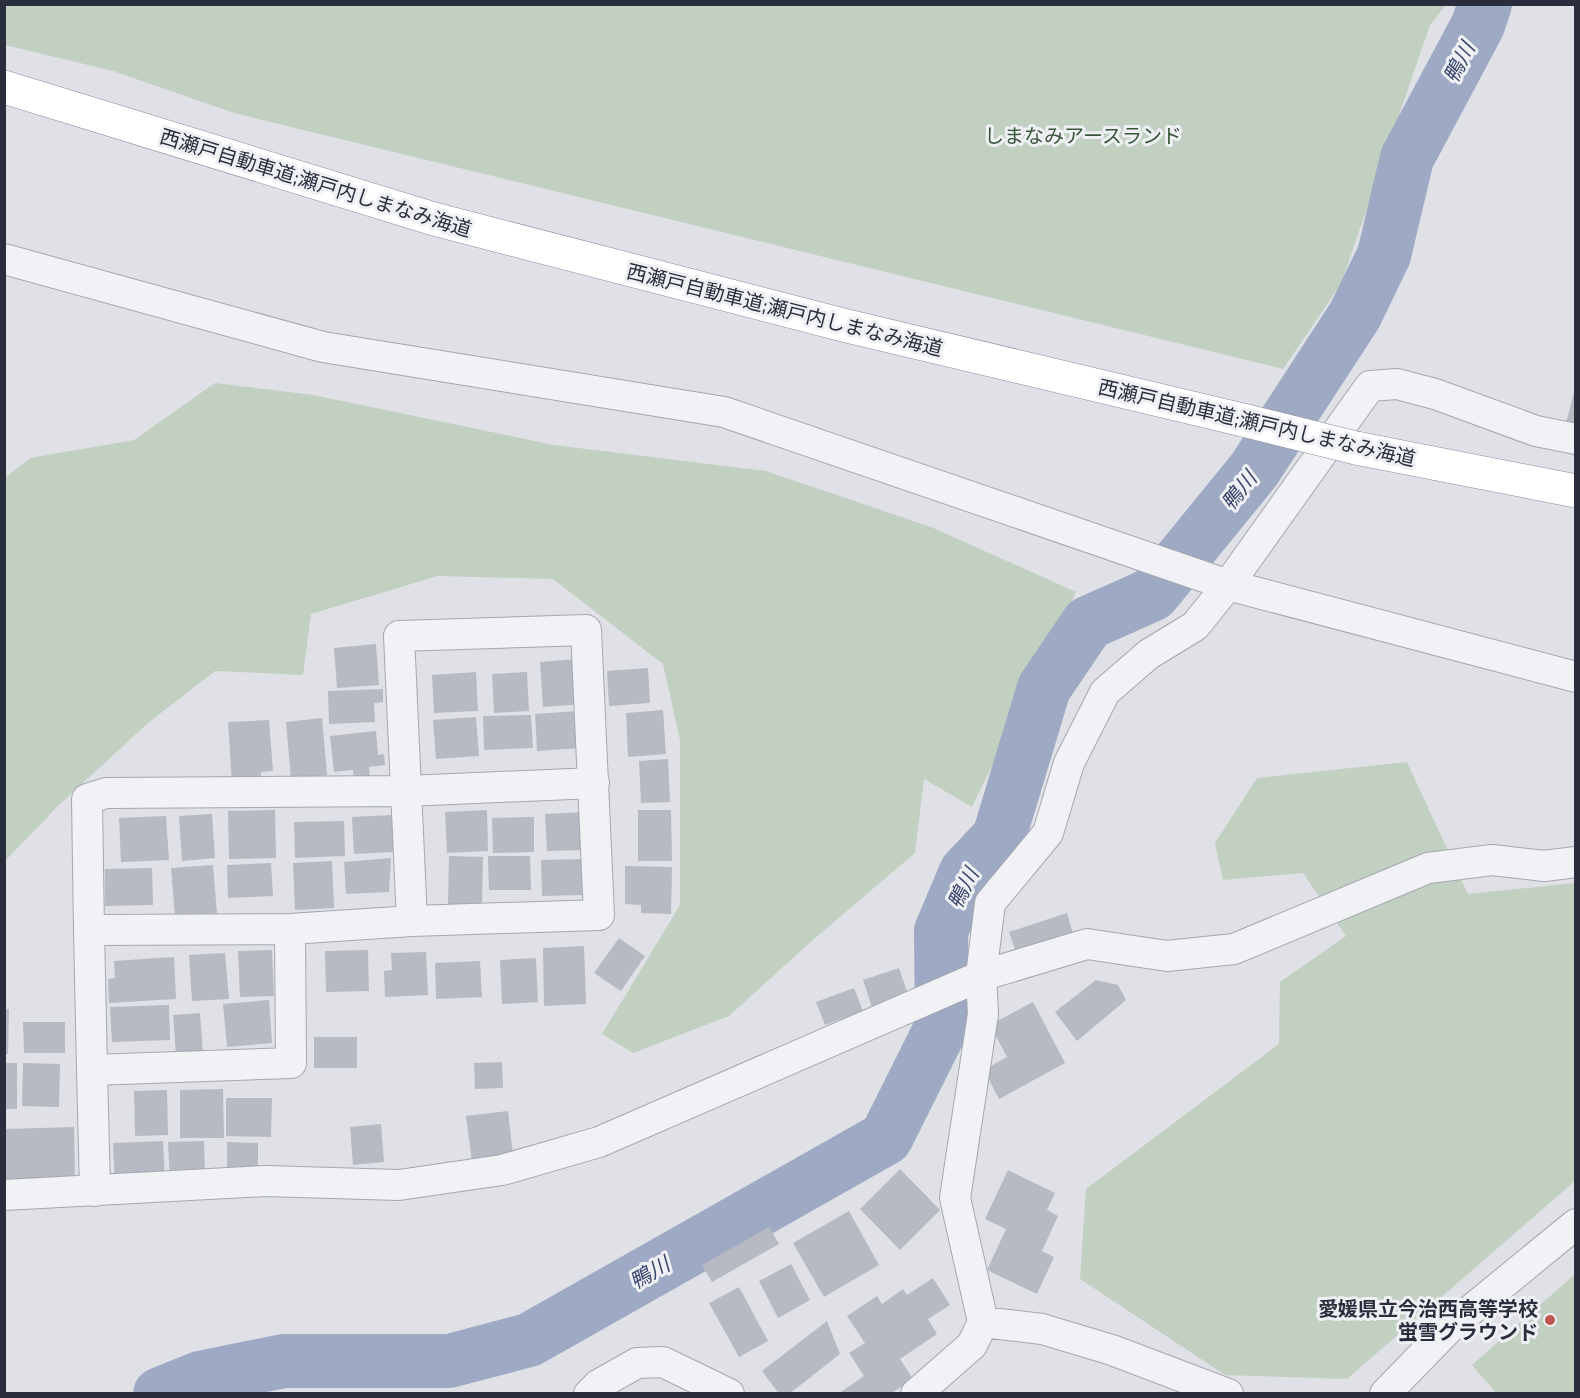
<svg xmlns="http://www.w3.org/2000/svg" width="1580" height="1398" viewBox="0 0 1580 1398" font-family="'Exo 2','Noto Sans JP',sans-serif">
<style>
.green{fill:#c2d0c1}
.lines{fill:none;stroke-linecap:round;stroke-linejoin:round}
.river{stroke:#9ea9c3;stroke-width:54}
.building{fill:#b7b9c3}
.minor-casing{stroke:#a5a7b0;stroke-width:32}
.highway-casing{stroke:#888c9c;stroke-width:34}
.minor{stroke:#f1f2f5;stroke-width:30}
.highway{stroke:#fff;stroke-width:33}
.highway-bridge-casing{stroke:#888c9c;stroke-width:34;stroke-linecap:butt}
.highway-bridge{stroke:#fff;stroke-width:33}
.poi-dot{fill:#be5752;stroke:#eef0f4;stroke-width:2}
.labels{text-anchor:middle;dominant-baseline:central;stroke-width:6;stroke-linejoin:round;paint-order:stroke}
.park-label{font-size:20px;fill:#395639;stroke:#eef0f4}
.street-label{font-size:20px;fill:#2a2d3c;stroke:#eef0f4}
.poi-label{font-size:20px;font-weight:bold;fill:#2a2d3c;stroke:#eef0f4;text-anchor:end}
.water-label{font-size:21px;font-style:italic;fill:#39456b;stroke:#eef0f4}
</style>
<rect width="100%" height="100%" fill="#dfe1e7"/>
<!-- green -->
<path class="green" d="M5 4H1446V5L1430 25 1341 284 1283 369 234 113 113 71 5 45Z
M215 383 313 395 554 445 766 471 931 527 1076 592 972 807 924 779 915 853 814 939 729 1016 633 1053 602 1034 680 905V740L663 664 553 579 438 576 311 614 303 675 215 671 148 723 58 806 5 861V478L30 458 134 440Z
M1407 762 1468 894 1575 883V1181L1347 1379 1225 1375 1080 1279 1086 1189 1279 1044 1280 982 1346 936 1303 873 1223 880 1215 843 1257 778Z
M1575 1274V1393H1496L1472 1365Z"/>
<g class="lines">
<!-- river -->
<path class="river" d="M160 1394 200 1378 284 1361H449L529 1340 886 1138 942 1026 941 931 966 872 999 837 1044 688 1088 623 1153 594 1254 470 1355 315 1384 255 1407 158 1478 25 1485 4"/>
</g>
<!-- building -->
<path class="building" d="M1575 389H1576V425L1566 423Z
M376 644 379 685 337 688 334 648Z
M578 659 582 704 543 707 540 662Z
M648 668 650 703 609 706 607 671Z
M476 672 478 711 434 713 432 675Z
M527 672 529 711 494 713 492 674Z
M383 689V702L374 703 375 722 329 724 328 691Z
M663 710 666 754 628 757 626 713Z
M578 711 580 748 537 751 535 714Z
M531 715 533 748 484 750 483 716Z
M476 717 479 756 436 759 433 720Z
M322 718 327 775 291 779 286 722Z
M269 720 273 771 261 772V781L232 782 228 722Z
M376 731 378 755 384 754 385 765 369 767 370 777 354 779 353 770 334 772 330 736Z
M668 759 670 802 641 803 639 761Z
M275 810 276 858 229 859 228 811Z
M487 810 488 851 447 853 445 812Z
M638 810H671L672 861H638Z
M583 812 585 850 547 851 545 814Z
M212 814 215 858 182 861 179 816Z
M392 815 394 852 354 854 352 817Z
M166 816 169 860 121 862 119 818Z
M534 817V852L493 853 492 818Z
M344 821 345 856 295 858 294 822Z
M449 856 483 857 482 905 448 904Z
M488 856H530L531 890H489Z
M391 858 389 892 346 894 344 862Z
M582 859 583 895 542 896 541 860Z
M332 861 334 908 295 910 293 863Z
M271 863 273 896 228 898 227 865Z
M213 865 217 913 175 916 171 868Z
M625 866 672 867 671 914 641 913V905L625 904Z
M152 868 153 905 105 906V869Z
M1067 913 1075 940 1018 958 1009 932Z
M619 938 645 956 621 991 594 973Z
M584 946 586 1004 544 1006 543 948Z
M272 950 274 996 240 997 238 951Z
M368 950 369 991 326 992 325 951Z
M426 952 428 995 385 997 384 971 392 970 391 953Z
M225 953 229 999 192 1001 189 955Z
M174 957 176 999 109 1003 108 979 115 978 114 961Z
M536 958 538 1002 502 1004 500 960Z
M480 961 482 997 436 999 435 963Z
M899 968 910 1001 874 1013 863 980Z
M1096 980 1118 985 1126 1000 1077 1041 1055 1012Z
M854 988 863 1011 825 1025 816 1002Z
M269 1000 272 1043 227 1047 223 1004Z
M1033 1002 1065 1063 999 1099 984 1070 1007 1057 990 1025Z
M169 1005 170 1040 112 1042 110 1007Z
M4 1009H9L8 1054H4Z
M200 1013 203 1054 176 1055 173 1015Z
M23 1022H65V1053H24Z
M314 1037H357V1068H314Z
M502 1062 503 1088 475 1089 474 1063Z
M4 1063H17V1109H4Z
M23 1063 60 1064 59 1107 22 1106Z
M223 1089 224 1138H180V1090Z
M167 1090 168 1135 135 1136 134 1091Z
M226 1098H272L271 1137 226 1136Z
M508 1111 514 1163 473 1169 466 1116Z
M381 1124 384 1162 353 1165 350 1127Z
M74 1127 75 1180 4 1183V1129Z
M163 1141 165 1182 115 1185 113 1143Z
M204 1141 205 1179 170 1181 168 1142Z
M227 1142 258 1143V1173H227Z
M900 1169 940 1210 900 1250 860 1209Z
M1008 1170 1055 1193 1047 1210 1058 1216 1042 1251 1054 1257 1037 1294 987 1270 1006 1229 985 1219Z
M849 1211 879 1265 824 1297 793 1243Z
M769 1227 779 1244 712 1282 702 1265Z
M791 1264 810 1300 778 1318 759 1281Z
M933 1278 950 1305 928 1319 937 1334 900 1359 913 1379 890 1394H838L864 1376 849 1353 865 1343 847 1316 877 1296 882 1304 903 1289 907 1295Z
M739 1287 768 1341 739 1357 709 1303Z
M827 1321 840 1354 789 1394H779L762 1371Z"/>
<g class="lines">
<defs>
<path id="minor" d="M4 259 323 347 724 412 1228 585 1576 677
M89 930 87 799 106 793 406 791 594 783
M92 1070 89 930 290 929 412 921 599 915 586 630 399 636 412 921
M95 1191 92 1070 291 1063 290 929
M4 1195 266 1181 399 1185 502 1170 599 1142 981 976 1087 944 1167 956 1234 949 1428 868 1492 860 1544 866 1576 862
M983 1322 1042 1329 1112 1350 1228 1394
M589 1394 598 1385 637 1363 663 1362 729 1394
M916 1394 972 1345 983 1322 955 1198 983 1014 981 976 990 903 1048 833 1069 763 1105 692 1149 654 1195 626 1228 585 1370 386 1397 384 1435 394 1536 431 1576 439
M1385 1394 1450 1327 1576 1224"/>
<path id="highway" d="M4 87 434 219 843 325 1247 421
M1356 448 1576 491"/>
</defs>
<!-- minor casing -->
<use href="#minor" class="minor-casing"/>
<!-- highway casing -->
<use href="#highway" class="highway-casing"/>
<!-- minor -->
<use href="#minor" class="minor"/>
<!-- highway -->
<use href="#highway" class="highway"/>
<defs>
<path id="highway-bridge" d="M1247 421 1356 448"/>
</defs>
<!-- highway-bridge casing -->
<use href="#highway-bridge" class="highway-bridge-casing"/>
<!-- highway-bridge -->
<use href="#highway-bridge" class="highway-bridge"/>
</g>
<!-- markers -->
<circle class="poi-dot" cx="1550" cy="1320" r="6"/>
<g class="labels">
<!-- park labels -->
<g class="park-label">
<text x="1083" y="135">しまなみアースランド</text>
</g>
<!-- street labels -->
<g class="street-label">
<text transform="translate(316 182) rotate(17)">西瀬戸自動車道;瀬戸内しまなみ海道</text>
<text transform="translate(785 309) rotate(14)">西瀬戸自動車道;瀬戸内しまなみ海道</text>
<text transform="translate(1257 422) rotate(13)">西瀬戸自動車道;瀬戸内しまなみ海道</text>
</g>
<!-- poi labels -->
<g class="poi-label">
<text x="1538" y="1308">愛媛県立今治西高等学校<tspan x="1538" dy="23">蛍雪グラウンド</tspan></text>
</g>
<!-- water labels -->
<g class="water-label">
<text transform="translate(1458 62) rotate(-62)">鴨川</text>
<text transform="translate(1238 490) rotate(-51)">鴨川</text>
<text transform="translate(962 888) rotate(-63)">鴨川</text>
<text transform="translate(649 1272) rotate(-30)">鴨川</text>
</g>
</g>
<!-- border -->
<rect width="1580" height="1398" fill="none" stroke="#2a2d3c" stroke-width="12"/>
</svg>
